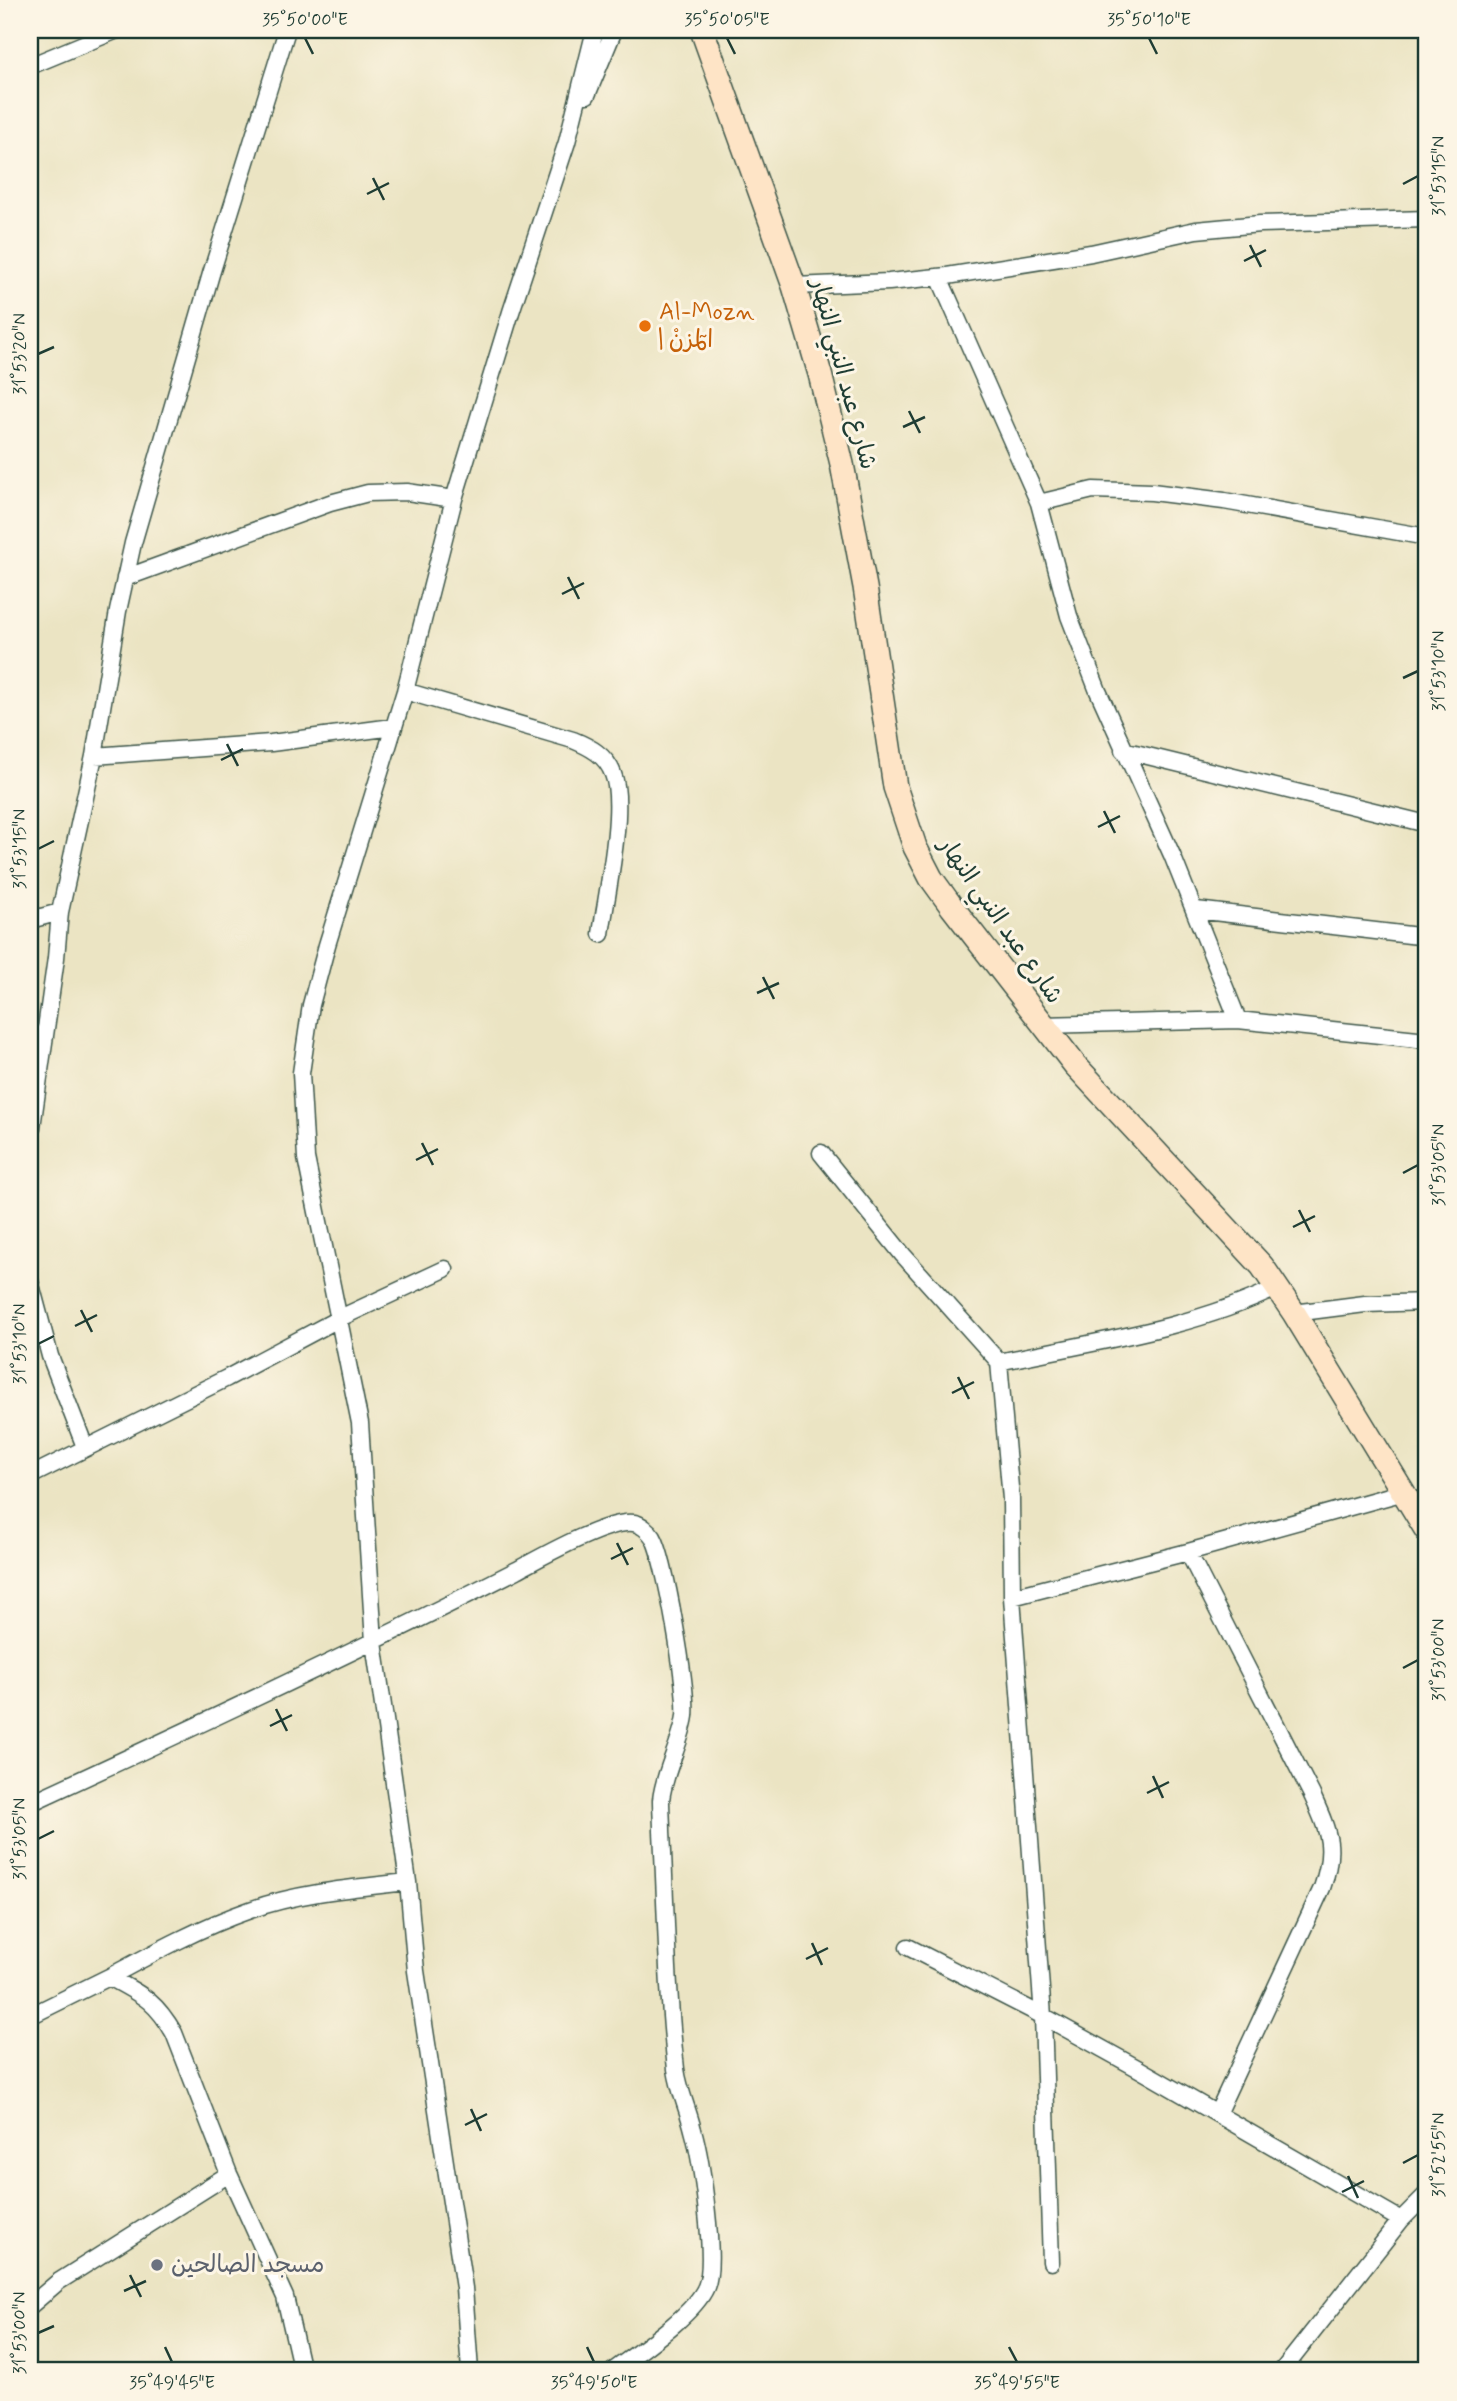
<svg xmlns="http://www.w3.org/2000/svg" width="1457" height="2401" viewBox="0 0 1457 2401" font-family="Mynerve,'Playpen Sans Arabic',sans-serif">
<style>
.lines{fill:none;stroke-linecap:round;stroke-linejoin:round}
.street-casing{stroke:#3e5649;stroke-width:19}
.secondary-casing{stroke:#3e5649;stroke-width:26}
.street{stroke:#fff;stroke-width:16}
.secondary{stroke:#fee4c6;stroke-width:23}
.ticks{fill:none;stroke:#1f3d34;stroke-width:2.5}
.food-dot{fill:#e8710a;stroke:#fcf5e5;stroke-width:2.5}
.worship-dot{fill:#6b7280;stroke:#fcf5e5;stroke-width:2.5}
.labels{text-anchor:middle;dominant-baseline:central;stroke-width:6;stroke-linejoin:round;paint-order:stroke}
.food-label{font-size:24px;fill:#c56008;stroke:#fcf5e5;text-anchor:start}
.street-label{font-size:24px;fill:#1f3d34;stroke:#fcf5e5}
.worship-label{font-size:24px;fill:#5b616d;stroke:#fcf5e5;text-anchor:start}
.neatline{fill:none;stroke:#1f3d34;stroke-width:2.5}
.ticks-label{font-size:18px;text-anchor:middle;fill:#1f3d34}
</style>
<rect width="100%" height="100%" fill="#fcf5e5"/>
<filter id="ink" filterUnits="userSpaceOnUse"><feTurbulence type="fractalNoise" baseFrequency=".0143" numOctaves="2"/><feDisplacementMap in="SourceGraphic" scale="14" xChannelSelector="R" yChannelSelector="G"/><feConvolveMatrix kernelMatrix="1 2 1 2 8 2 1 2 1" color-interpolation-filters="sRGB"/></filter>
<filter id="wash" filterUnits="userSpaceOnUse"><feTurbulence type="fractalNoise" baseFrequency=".00686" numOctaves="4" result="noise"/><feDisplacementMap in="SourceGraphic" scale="28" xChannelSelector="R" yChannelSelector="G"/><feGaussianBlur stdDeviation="1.57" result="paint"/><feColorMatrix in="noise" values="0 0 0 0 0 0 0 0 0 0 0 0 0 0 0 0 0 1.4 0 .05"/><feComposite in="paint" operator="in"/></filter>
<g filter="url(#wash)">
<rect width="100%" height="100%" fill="#ebe4c3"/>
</g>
<g filter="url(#ink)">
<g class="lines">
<defs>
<path id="street" d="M30 66 117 30
M587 95 614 30
M939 277 1039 503
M794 286 889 282 947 276 1091 253 1196 230 1260 224 1427 219
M125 578 330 503 368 493 407 492 454 499
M405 691 573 740C590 747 606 755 613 774 626 806 606 897 601 934
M1123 750 1427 824
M94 756 271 743 393 727
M1196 910 1427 937
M30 920 60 912
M1238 1020 1172 855 1098 691 1069 616 1039 503 1093 490 1152 492 1224 501 1427 537
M1042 1025 1238 1020 1427 1040
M30 1141 56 958 60 912 94 756 118 611 133 543 211 274 287 30
M821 1153 903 1255 999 1362 1011 1499 1012 1597 1043 2016 1051 2262
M30 1281 50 1356 85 1447
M1294 1313 1365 1304 1427 1302
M999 1362C1092 1342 1191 1329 1276 1288
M30 1476 227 1378 340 1318 445 1269
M1188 1552 1312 1795C1329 1833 1336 1847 1322 1888L1217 2114
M1012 1597 1188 1552 1404 1492
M30 1803C193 1728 356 1652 517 1570 541 1557 608 1519 634 1523 641 1524 649 1531 653 1537 665 1557 688 1691 685 1716 681 1744 664 1771 661 1800 661 1810 662 1821 662 1831 666 1910 667 1991 676 2069 679 2091 688 2109 693 2130 701 2158 717 2262 706 2287 694 2315 638 2352 613 2371
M908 1947 1043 2016 1139 2069 1401 2220
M109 1977C155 1952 201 1927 250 1910 300 1892 355 1888 408 1882
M30 2016 109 1977C142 1995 155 2000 174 2033L229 2174 285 2297 302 2371
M30 2306 58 2282 229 2174
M470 2371 464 2288 416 1971 408 1882 374 1642 360 1423 306 1158 301 1073 311 1005 327 945 405 691 454 499 511 312 567 142 595 30
M1282 2371 1401 2220 1427 2194"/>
<path id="secondary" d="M702 30 794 286 820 374 842 464 865 587 895 787 915 847 931 878 952 907 1075 1065 1262 1266 1294 1313 1427 1531"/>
</defs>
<!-- street casing -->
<use href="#street" class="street-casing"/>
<!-- secondary casing -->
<use href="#secondary" class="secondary-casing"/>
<!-- street -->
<use href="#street" class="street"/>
<!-- secondary -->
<use href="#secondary" class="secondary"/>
</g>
</g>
<!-- ticks -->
<path class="ticks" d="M305 38 313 54M727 38 735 54M1149 38 1157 54M373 178 384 200M1403 184 1418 176M367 194 389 183M1250 245 1261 267M1244 261 1266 250M38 354 54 347M909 411 920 433M903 427 925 417M568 577 579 599M562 594 584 583M1403 678 1418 671M227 744 238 766M221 760 243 749M1104 811 1115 833M1098 827 1120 816M38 849 54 841M763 977 774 999M757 993 779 983M422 1143 433 1165M416 1160 438 1149M1403 1173 1418 1165M1299 1210 1310 1232M1293 1227 1315 1216M81 1310 92 1332M75 1326 97 1315M38 1344 54 1336M958 1377 969 1399M952 1393 974 1382M617 1543 628 1565M611 1559 633 1548M1403 1668 1418 1660M276 1709 287 1731M270 1726 292 1715M1153 1776 1163 1798M1147 1793 1169 1782M38 1839 54 1831M812 1943 822 1965M806 1959 828 1948M471 2109 481 2131M465 2125 487 2114M1403 2163 1418 2155M1348 2176 1358 2198M1342 2192 1364 2181M130 2275 141 2297M124 2291 146 2281M38 2333 54 2326M165 2347 172 2362M587 2347 594 2362M1009 2347 1017 2362"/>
<!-- markers -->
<circle class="food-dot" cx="645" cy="326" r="7"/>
<circle class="worship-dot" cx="157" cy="2265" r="7"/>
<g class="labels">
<!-- food labels -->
<g class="food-label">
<text x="659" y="312">Al-Mozn<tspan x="659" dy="28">| المٓزنْ</tspan></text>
</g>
<!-- street labels -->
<g class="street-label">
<text transform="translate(843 374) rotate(75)">شارع عبد النبي النهار</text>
<text transform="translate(1000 921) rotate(55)">شارع عبد النبي النهار</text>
</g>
<!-- worship labels -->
<g class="worship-label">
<text x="171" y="2265">مسجد الصالحين</text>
</g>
</g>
<!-- margin -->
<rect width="1457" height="2401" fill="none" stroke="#fcf5e5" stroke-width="77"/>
<rect x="38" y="38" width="1380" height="2324" class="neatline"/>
<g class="ticks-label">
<text x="305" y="25">35°50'00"E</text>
<text x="727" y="25">35°50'05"E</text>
<text x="1149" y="25">35°50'10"E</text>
<text transform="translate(1438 176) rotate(-90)" y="6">31°53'15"N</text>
<text transform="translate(19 354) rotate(-90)" y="6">31°53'20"N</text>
<text transform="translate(1438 671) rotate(-90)" y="6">31°53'10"N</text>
<text transform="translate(19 849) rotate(-90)" y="6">31°53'15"N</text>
<text transform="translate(1438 1165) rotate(-90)" y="6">31°53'05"N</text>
<text transform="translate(19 1344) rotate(-90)" y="6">31°53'10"N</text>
<text transform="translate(1438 1660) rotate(-90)" y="6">31°53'00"N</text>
<text transform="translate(19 1839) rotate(-90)" y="6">31°53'05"N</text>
<text transform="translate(1438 2155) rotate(-90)" y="6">31°52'55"N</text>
<text transform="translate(19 2333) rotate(-90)" y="6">31°53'00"N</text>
<text x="172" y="2388">35°49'45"E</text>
<text x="594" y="2388">35°49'50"E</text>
<text x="1017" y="2388">35°49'55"E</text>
</g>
</svg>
